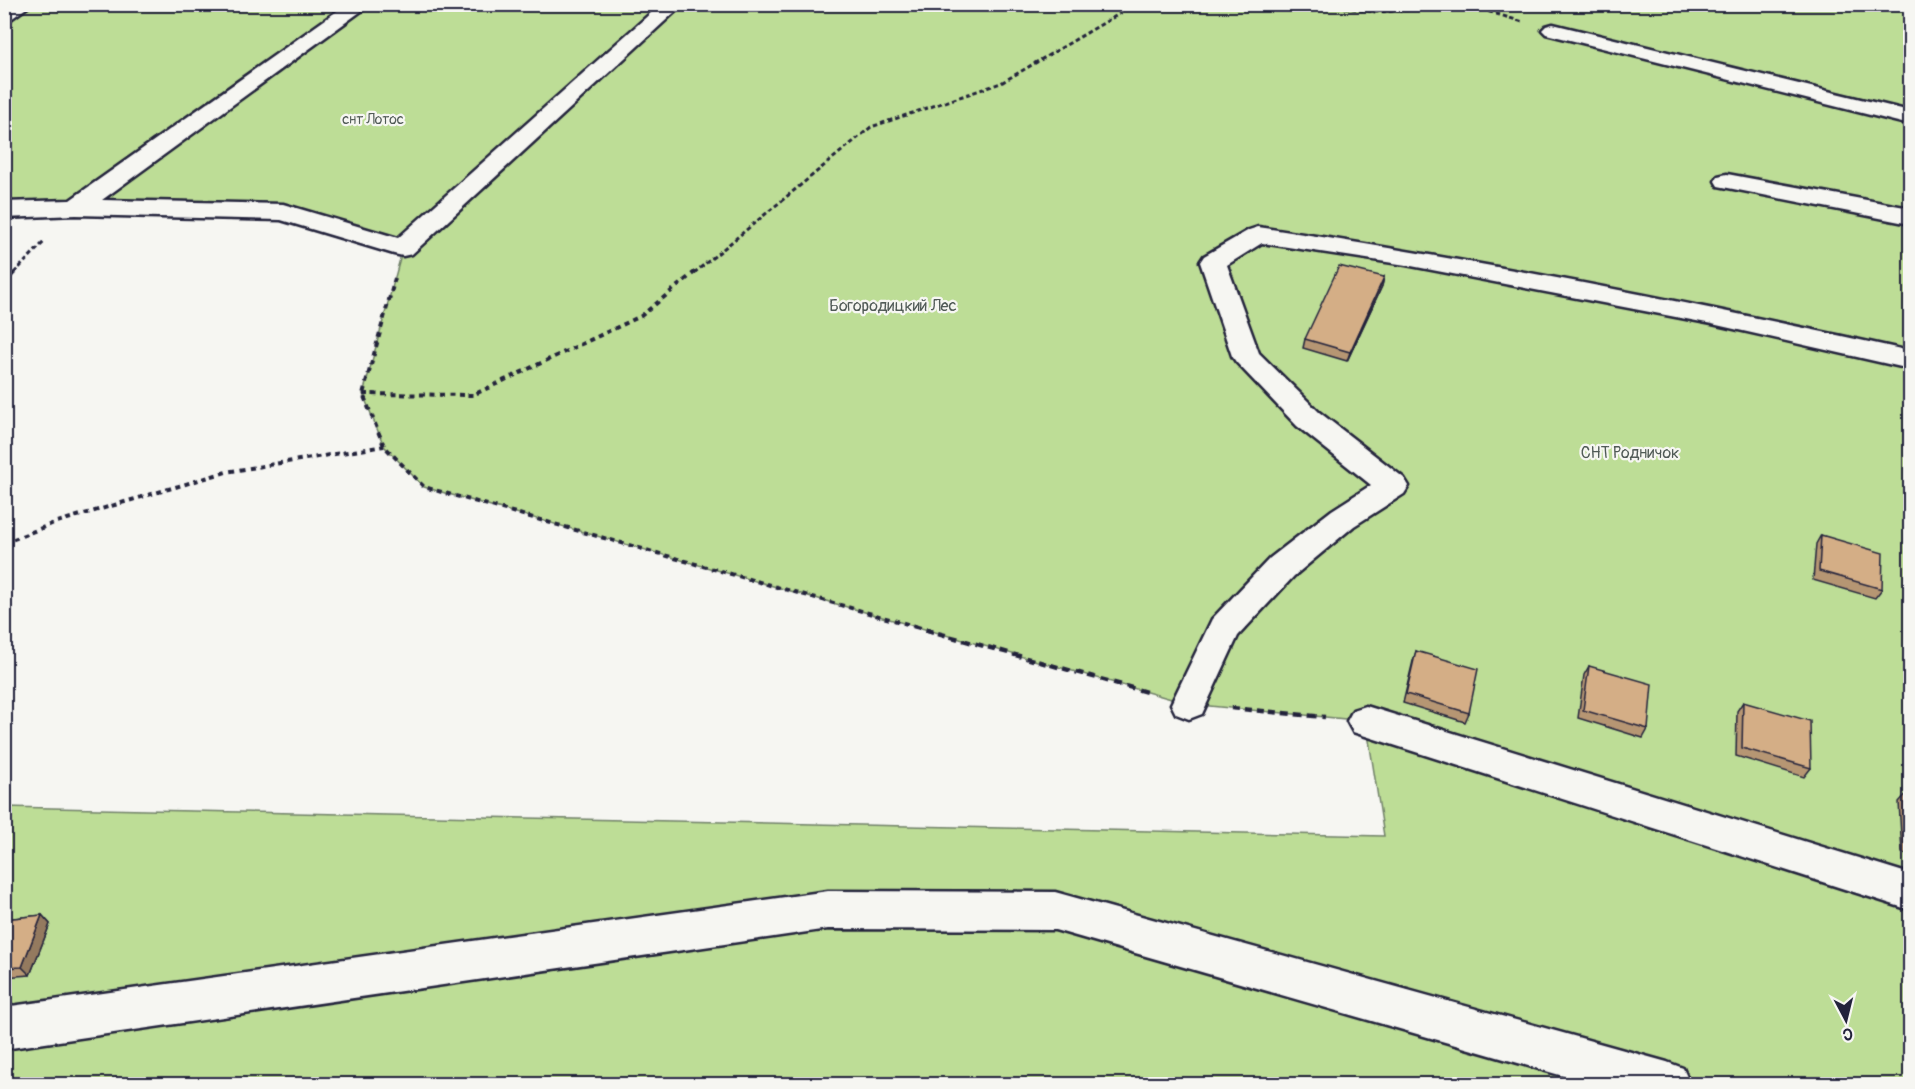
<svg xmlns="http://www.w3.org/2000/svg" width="1915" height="1089" viewBox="0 0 1915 1089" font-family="Pangolin,sans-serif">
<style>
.green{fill:#bddd96;stroke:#708068;stroke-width:1.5}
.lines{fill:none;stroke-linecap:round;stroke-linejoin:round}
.minor-casing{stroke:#22223b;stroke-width:5}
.path-far2{stroke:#22223b;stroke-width:3;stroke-dasharray:4.5 3;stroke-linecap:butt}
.path-far1{stroke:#22223b;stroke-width:4;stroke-dasharray:5 4.5;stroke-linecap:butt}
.path{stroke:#22223b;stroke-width:4.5;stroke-dasharray:8 5;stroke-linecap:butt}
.minor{fill:#f6f6f2;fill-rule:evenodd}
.wall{fill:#b69673;stroke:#22223b;stroke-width:1.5}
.shaded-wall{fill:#947a5e;stroke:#22223b;stroke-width:1.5}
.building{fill:#d4ae86;stroke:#22223b;stroke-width:1.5}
.labels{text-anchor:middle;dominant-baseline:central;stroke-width:4.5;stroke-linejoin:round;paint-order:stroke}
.far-park-label{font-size:14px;fill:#505a56;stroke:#f6f6f2}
.park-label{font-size:16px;fill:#505a56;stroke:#f6f6f2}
</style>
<rect width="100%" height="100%" fill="#f6f6f2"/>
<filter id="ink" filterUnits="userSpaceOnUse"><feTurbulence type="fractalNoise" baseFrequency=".0167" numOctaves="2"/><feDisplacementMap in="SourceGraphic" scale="12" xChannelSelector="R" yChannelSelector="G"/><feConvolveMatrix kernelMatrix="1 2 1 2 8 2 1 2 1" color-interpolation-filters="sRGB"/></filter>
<g filter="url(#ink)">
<!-- green -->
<path class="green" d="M5 5H1910V1084H5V807L1384 836 1366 721 1189 704 424 487 384 446 363 394 403 248 283 212 5 210Z"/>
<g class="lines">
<defs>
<path id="minor" d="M7 4H32L11 19 4 21V6Z
M347 4H371L102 200 283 204 398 238 653 11 647 4H671L676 11 412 254 403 256 394 254 281 220 76 215 4 218V202L70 200Z
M1553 24 1910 111V125L1546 34 1542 30 1546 26Z
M1727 174 1910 208V224L1718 186 1715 181 1718 176Z
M1258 227C1477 260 1694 303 1910 351V369L1712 324 1406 265 1262 243 1227 265 1259 353 1319 412 1404 478 1409 486 1404 494 1354 526 1294 576 1238 636 1202 714 1189 719 1176 714 1171 704 1212 619 1270 558 1332 510 1371 485 1297 426 1236 362 1232 356 1200 262 1204 256 1249 230Z
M1366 706 1910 874V910L1353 732 1347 721 1353 710Z
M828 891 1055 892 1667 1062 1683 1068 1690 1084H1591L1055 930 828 929 4 1049V1007Z"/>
</defs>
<!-- minor casing -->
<use href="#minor" class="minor-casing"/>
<!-- path-far2 -->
<path class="path-far2" d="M1322 4 1376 12 1469 6
M1467 5 1523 22
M14 273 45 241
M694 273 871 127 1001 83 1136 4"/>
<!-- path-far1 -->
<path class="path-far1" d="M395 278 363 394 384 446 424 487 918 627
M4 283 16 271
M363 394 473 395 641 316 696 271
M4 543 54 523 226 472 384 446"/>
<!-- path -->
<path class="path" d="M913 626 1150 693
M1231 708 1325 717"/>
<!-- minor -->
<use href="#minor" class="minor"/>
</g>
<!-- wall -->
<path class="wall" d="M1384 277 1382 286 1347 361 1303 348 1305 339Z
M1821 535 1882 589 1875 598 1813 580 1816 544Z
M1416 651 1469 713 1465 722 1403 703 1413 661Z
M1589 666 1648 729 1643 738 1578 718 1584 675Z
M1743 702 1811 768 1804 777 1736 756 1737 711Z
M1907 793 1911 794V855L1902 853 1899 802Z
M42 915 50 924 30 975 4 977V919Z"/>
<!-- shaded-wall -->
<path class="shaded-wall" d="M1384 277 1382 286 1347 361 1350 352Z
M42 915 50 924 30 975 22 967Z"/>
<!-- building -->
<path class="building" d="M1339 266 1384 277 1350 352 1305 339Z
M1821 535 1883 553 1882 589 1819 571Z
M1416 651 1478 669 1469 713 1406 694Z
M1589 666 1652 684 1648 729 1583 710Z
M1743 702 1810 721 1811 768 1742 748Z
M1907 793 1911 794V844H1910Z
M42 915 22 967 4 968V919Z"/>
</g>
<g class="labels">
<!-- far-park labels -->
<g class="far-park-label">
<text x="373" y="119">снт Лотос</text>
</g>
<!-- park labels -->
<g class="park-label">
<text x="893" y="306">Богородицкий Лес</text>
<text x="1630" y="453">СНТ Родничок</text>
</g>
</g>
<!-- margin -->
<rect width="1915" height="1089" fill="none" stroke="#f6f6f2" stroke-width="24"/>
<rect x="12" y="12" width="1891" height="1065" fill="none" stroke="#22223b" stroke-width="2" filter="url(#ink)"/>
<!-- north arrow -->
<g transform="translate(1846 1020) rotate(173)" stroke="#f6f6f2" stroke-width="4.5" paint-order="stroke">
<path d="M0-4.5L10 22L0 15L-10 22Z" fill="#22223b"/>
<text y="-9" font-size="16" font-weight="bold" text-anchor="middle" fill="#22223b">С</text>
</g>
</svg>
